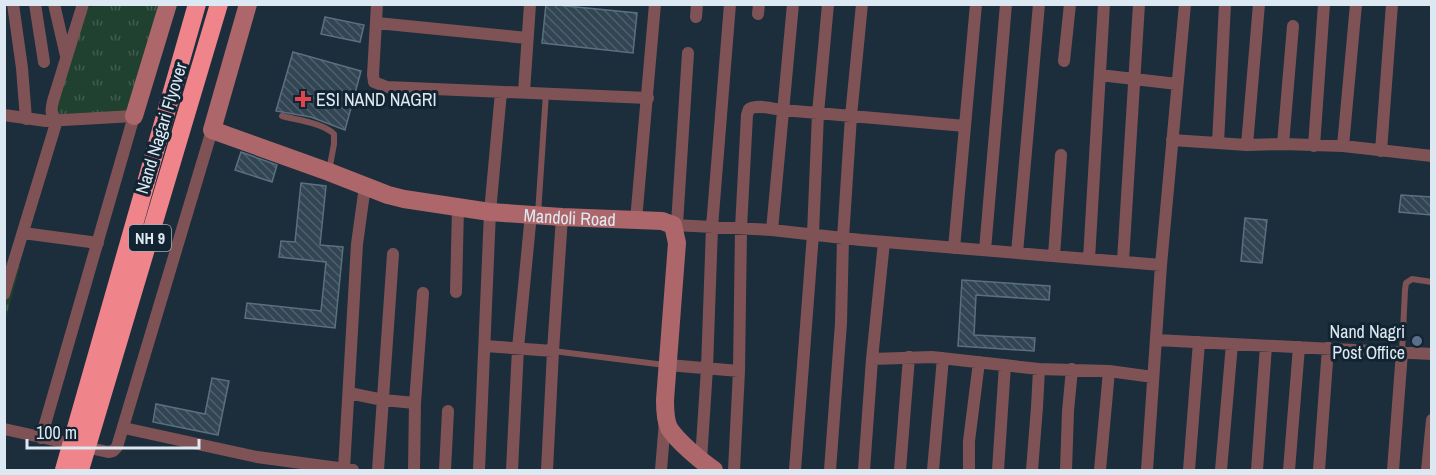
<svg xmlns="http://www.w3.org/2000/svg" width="1436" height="475" viewBox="0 0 1436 475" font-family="'Archivo Narrow',sans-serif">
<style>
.grass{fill:url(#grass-tufts)}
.building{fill:url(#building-back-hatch);stroke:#5b707f;stroke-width:1.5}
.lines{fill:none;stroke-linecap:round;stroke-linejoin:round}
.lane{stroke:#7f5355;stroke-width:6}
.street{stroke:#7f5355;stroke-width:12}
.secondary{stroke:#ad676b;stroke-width:18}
.highway-bridge{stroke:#f0848b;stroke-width:18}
.health-dot{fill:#e0444e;stroke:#122431;stroke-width:2}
.service-dot{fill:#5c6f8a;stroke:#122431;stroke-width:2}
.labels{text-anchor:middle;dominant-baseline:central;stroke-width:6;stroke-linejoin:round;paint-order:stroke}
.shield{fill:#122431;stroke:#a0aeb8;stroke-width:1.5}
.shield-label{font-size:16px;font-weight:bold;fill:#dde9f2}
.poi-label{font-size:18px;fill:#dde9f2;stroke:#122431;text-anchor:start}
.street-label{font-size:18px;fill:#dde9f2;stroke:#122431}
</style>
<defs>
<pattern id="grass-tufts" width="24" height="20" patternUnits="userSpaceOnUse" patternTransform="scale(1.5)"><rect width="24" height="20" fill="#204130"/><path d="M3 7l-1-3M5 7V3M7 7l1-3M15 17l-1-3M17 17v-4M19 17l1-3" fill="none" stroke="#405c4e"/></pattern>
<pattern id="building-back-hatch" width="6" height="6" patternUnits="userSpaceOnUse" patternTransform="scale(1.5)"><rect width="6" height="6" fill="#314553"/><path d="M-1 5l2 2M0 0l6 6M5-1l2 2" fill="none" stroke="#4e606c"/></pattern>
</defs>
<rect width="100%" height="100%" fill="#1c2e3c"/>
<!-- grass -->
<path class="grass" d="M102 5H158L131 114 59 118 54 108 86 11 90 7 101 6Z
M5 261 20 266 5 321Z"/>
<!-- building -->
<path class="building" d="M546 4 637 13 633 53 542 43Z
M325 17 364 25 360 42 321 34Z
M293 52 361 71 345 130 311 117 276 111Z
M241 152 277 165 272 182 235 170Z
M301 183 326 186 320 245 343 247 335 328 245 318 247 303 321 311 326 262 279 257 281 241 295 242Z
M1401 195 1431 197V215L1399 212Z
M1245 218 1267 220 1262 263 1241 261Z
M962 280 1050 286 1049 300 976 295 974 335 1035 338 1034 351 958 346Z
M212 378 229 381 218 435 153 422 156 404 205 414Z"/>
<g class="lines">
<!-- lane -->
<path class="lane" d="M282 116C297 120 323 123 334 134V144L329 171
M538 214 546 93
M553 351 665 365
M1402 352 1405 290 1406 283 1412 279 1432 282"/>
<!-- street -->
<path class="street" d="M13 4 22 68 26 119
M35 4 44 62
M54 4 66 56
M377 4 373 75 374 82 387 87 648 98
M758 14 759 4
M696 17 697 4
M377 23 527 38
M1064 61 1070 4
M1100 75 1177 84
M524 92 530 4
M4 115 46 121 134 116 41 438
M57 120C50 114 51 110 53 101L83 4
M1172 140 1247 145 1283 144 1343 146 1432 156
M1218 143 1225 4
M1283 144 1293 26
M1247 145 1259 4
M1314 146 1324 4
M1343 146 1356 4
M1381 151 1392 4
M636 220 655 4
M677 224 688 53
M673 225 772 230 861 240 1161 265
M772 230 793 4
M23 233 98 243
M954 248 976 4
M985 250 1006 4
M1017 253 1039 4
M1054 256 1061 155
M1089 259 1104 4
M1123 261 1139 4
M456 292 458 208
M4 294 57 120
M1156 340 1432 354
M485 346 553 351
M872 359 932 357 1039 369 1109 371 1153 377
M668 365 739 371
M349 393 383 400 415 403
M124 428 257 457 353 470
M4 429 108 452 113 451 117 447 212 130
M701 460 707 368 712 227 730 4
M344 469 357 244 365 186
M378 470 393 254
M414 470 415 403 423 293
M445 470 448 411
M479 470 490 212 501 92
M512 470 518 348 531 214
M547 470 553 351 562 217
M661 470 665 421
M734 470 739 371 741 228 747 115 749 109C759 104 772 109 783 110L965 126
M795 470 813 234 818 113 828 4
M830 470 841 323 843 238 851 116 862 4
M864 470 872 359 884 242
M900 470 909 357
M933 470 943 358
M969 470V441L979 362
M998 470 1005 365
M1032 470 1037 407 1039 369
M1066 470 1068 411 1072 369
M1100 470 1109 371
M1147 470 1161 265 1185 4
M1189 470 1199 342
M1221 470 1232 344
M1257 470 1266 346
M1289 470 1299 347
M1319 470 1328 348
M1393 470 1402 352
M1427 470 1432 420"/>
<!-- secondary -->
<g class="secondary">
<path id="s1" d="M248 4 212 130 329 172 388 195 404 199 490 212 562 217 662 221 673 225 677 243 665 400C665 409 665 420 669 428 677 441 701 461 714 470"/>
<path d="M134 116 168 4"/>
</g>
<!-- highway-bridge -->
<path class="highway-bridge" d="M64 470 197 4
M80 470 219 4"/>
</g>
<!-- markers -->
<path class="health-dot" d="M300 90h6v6h6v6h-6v6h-6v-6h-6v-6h6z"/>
<circle class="service-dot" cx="1417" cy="341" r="6"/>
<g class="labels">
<!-- shield labels -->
<rect class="shield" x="129" y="225" width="42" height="26" rx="4.5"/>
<g class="shield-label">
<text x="150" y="238">NH 9</text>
</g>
<!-- poi labels -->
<g class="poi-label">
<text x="316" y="99">ESI NAND NAGRI</text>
<text x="1405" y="331" text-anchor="end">Nand Nagri<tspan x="1405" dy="21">Post Office</tspan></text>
</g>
<!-- street labels -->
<g class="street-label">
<text transform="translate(161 128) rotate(-73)">Nand Nagari Flyover</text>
<text stroke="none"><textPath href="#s1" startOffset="502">Mandoli Road</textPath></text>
</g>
</g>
<!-- border -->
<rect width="1436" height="475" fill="none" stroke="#dde9f2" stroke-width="12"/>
<!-- scale -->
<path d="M27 439v9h172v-9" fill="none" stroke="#dde9f2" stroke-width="3"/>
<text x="36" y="439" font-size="18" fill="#dde9f2" stroke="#122431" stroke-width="4.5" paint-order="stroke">100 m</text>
</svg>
